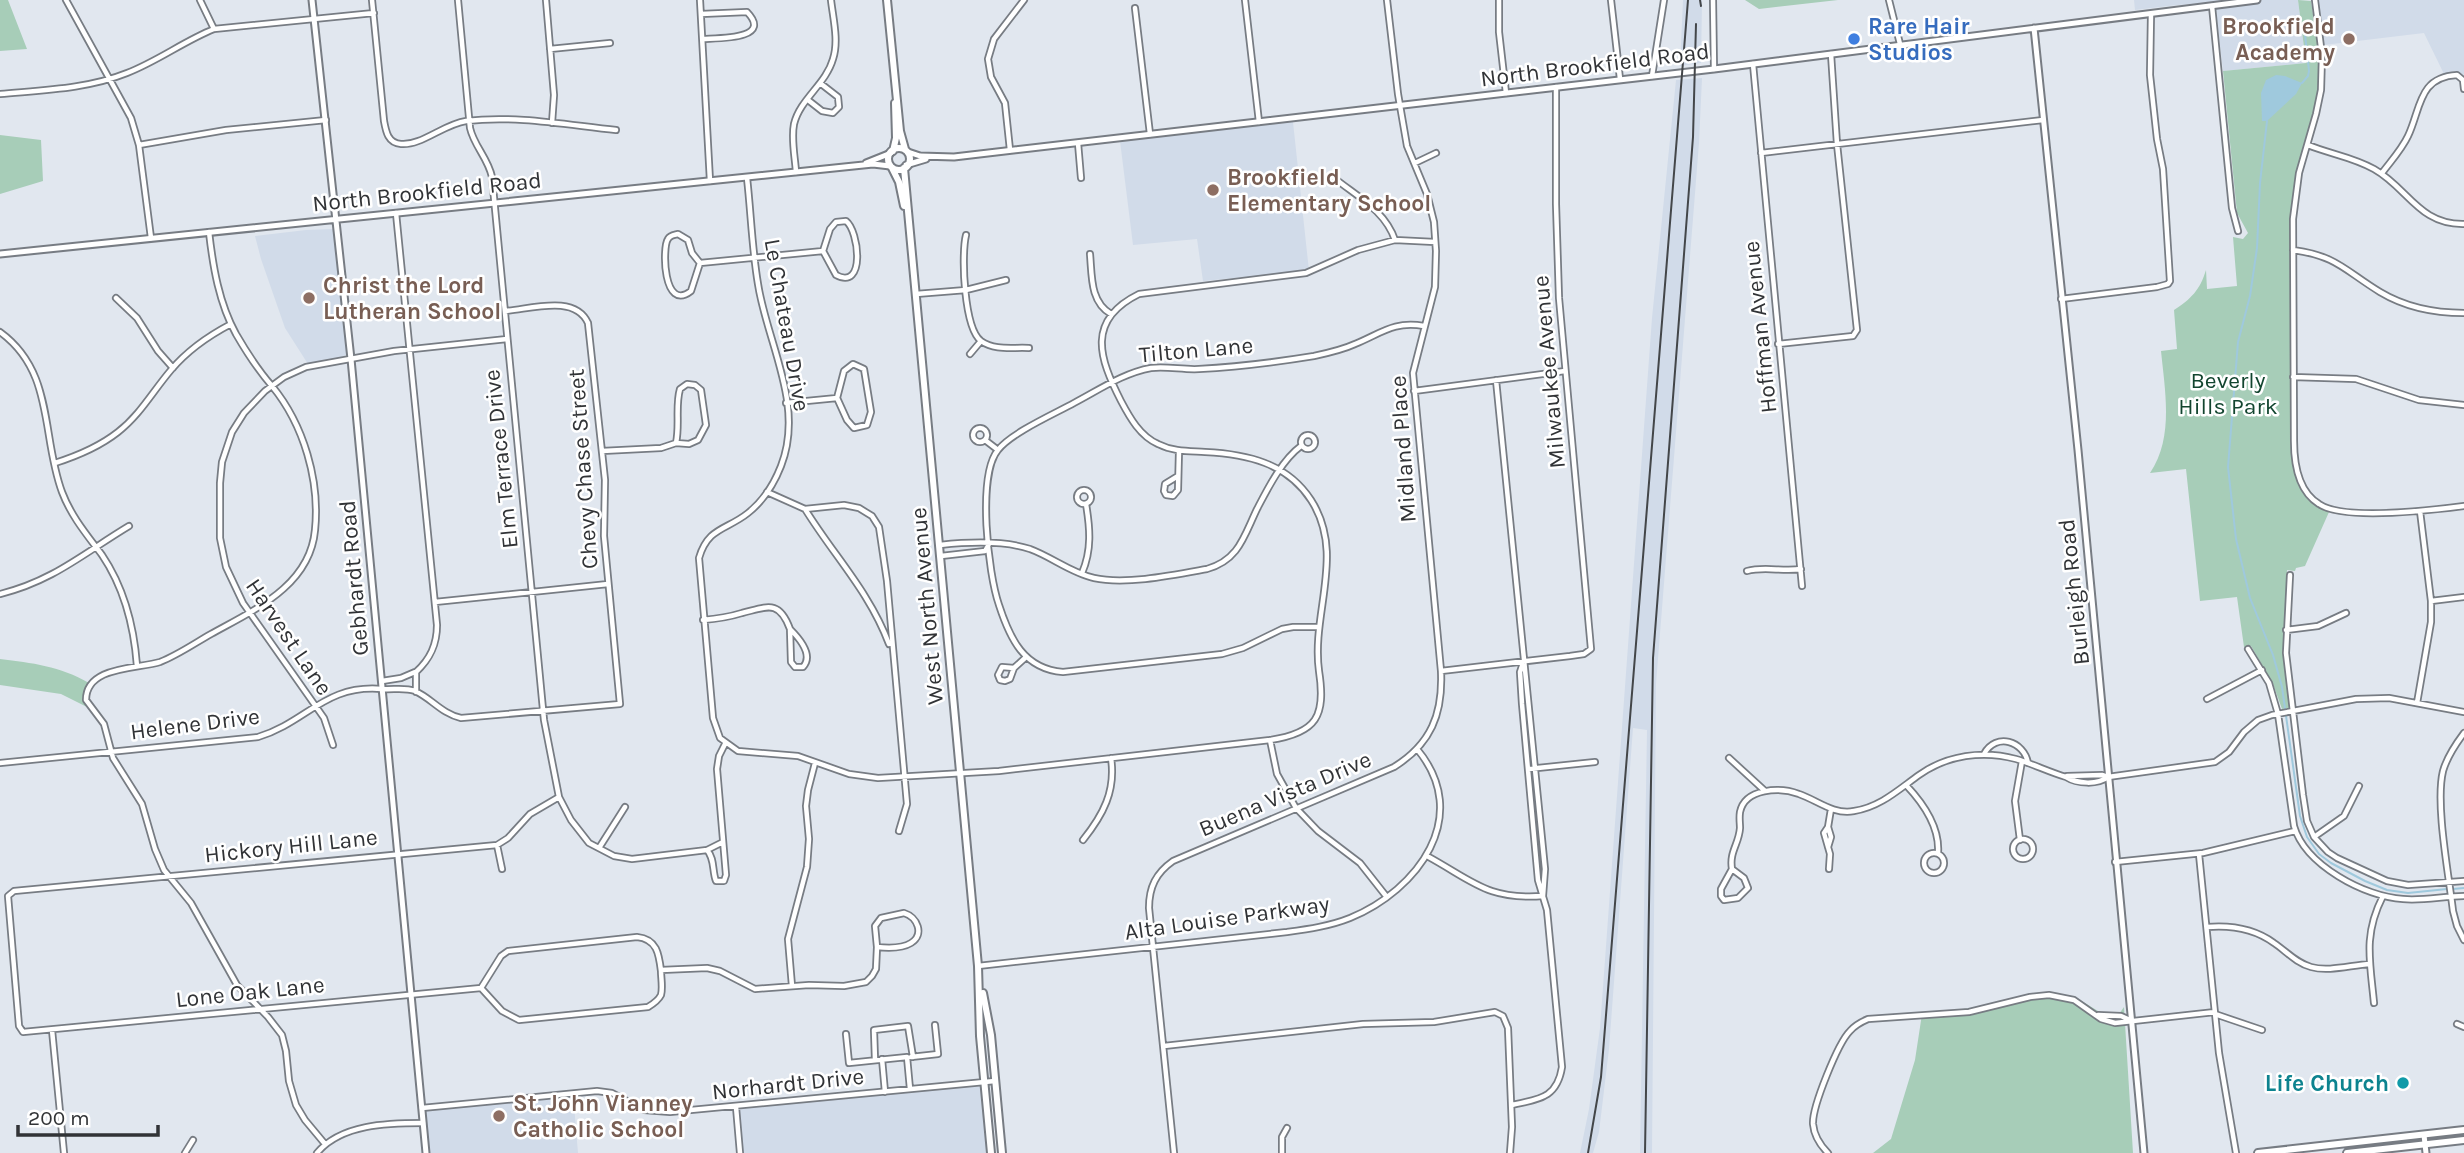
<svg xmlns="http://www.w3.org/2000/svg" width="2464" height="1153" viewBox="0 0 2464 1153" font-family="Karla,sans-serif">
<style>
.built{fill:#d1dbe9}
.green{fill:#a7cdb8}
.water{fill:#9fc9dd}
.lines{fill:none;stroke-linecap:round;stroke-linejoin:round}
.stream{stroke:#9fc9dd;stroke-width:2}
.minor-casing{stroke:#777c83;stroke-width:8}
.tertiary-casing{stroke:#777c83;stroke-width:9}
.secondary-casing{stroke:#777c83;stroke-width:10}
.minor{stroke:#fff;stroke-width:4.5}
.tertiary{stroke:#fff;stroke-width:5}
.secondary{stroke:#fff;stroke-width:6}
.rail{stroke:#434649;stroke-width:2}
.shop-dot{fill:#3f7fe0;stroke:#fff;stroke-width:2.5}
.education-dot{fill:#8d6e63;stroke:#fff;stroke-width:2.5}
.culture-dot{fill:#0f9aa8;stroke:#fff;stroke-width:2.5}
.labels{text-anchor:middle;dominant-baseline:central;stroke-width:5;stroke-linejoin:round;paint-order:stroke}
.shop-label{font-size:23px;font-weight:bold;fill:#366cbe;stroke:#fff;text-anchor:start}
.education-label{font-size:23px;font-weight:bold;fill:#785e54;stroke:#fff;text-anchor:start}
.street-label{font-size:23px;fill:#313336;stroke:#fff}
.park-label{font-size:23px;fill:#12452f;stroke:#fff}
.culture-label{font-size:23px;font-weight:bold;fill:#0d838f;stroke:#fff;text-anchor:end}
</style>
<rect width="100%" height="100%" fill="#e1e7ef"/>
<!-- built -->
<path class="built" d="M1683 0H1702L1701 63 1680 66Z
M2134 0H2298L2306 63 2223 71 2215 3 2177 5 2135 10Z
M2318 0H2464V75L2455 71 2444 74 2424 33 2324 45Z
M1702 78 1699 143 1656 684 1652 1153H1640L1647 730 1633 728 1609 1049 1599 1132 1593 1153H1580L1589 1109 1600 1028 1652 318 1676 80Z
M1293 122 1309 271 1203 281 1197 239 1133 245 1120 141Z
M335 229 348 351 346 355 339 358 308 364 285 328 261 259 255 236 306 230Z
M984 1082 991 1153H740L736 1107Z
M573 1093 578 1153H426L422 1108Z"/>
<!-- green -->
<path class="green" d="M0 0H8L27 49 0 51Z
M1745 0H1838L1759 9Z
M2298 0 2311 1 2314 21 2317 25C2319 49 2322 73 2318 97 2313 135 2295 170 2291 210L2293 462C2297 485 2307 502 2329 512L2305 566 2296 568 2295 571 2287 570 2284 647 2291 708 2282 709 2273 684 2251 646 2244 647 2237 597 2200 601 2186 469 2150 473C2174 438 2165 391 2161 351L2177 349 2174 310C2191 299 2200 290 2206 270L2207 289 2237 286 2233 237 2243 239 2248 233 2237 213 2223 71 2306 63Z
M0 135 41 140 43 181 0 194Z
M0 659C32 663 60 666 89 683L84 694 87 707 61 694 0 685Z
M2043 992 2075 997 2098 1011 2107 1014H2119L2124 1007 2133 1153H1873L1891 1139 1915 1060 1922 1014 1980 1007Z"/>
<!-- water -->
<path class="water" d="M2276 75 2285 76 2302 83 2296 94 2267 121H2262L2261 93 2266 80Z"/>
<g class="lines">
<!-- stream -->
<path class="stream" d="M2302 83 2308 76 2309 71 2304 25
M2267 121 2260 183 2257 248 2250 296 2238 342 2228 467 2236 539 2250 598 2273 655 2282 687 2300 816 2307 837 2319 854 2331 863 2365 881 2387 890 2408 893 2447 889
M2453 889 2464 888"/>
<defs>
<path id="minor" d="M66 0 131 118 139 145 151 238
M200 0 214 29
M372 0 384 121C386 132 388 143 401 144 421 146 444 124 466 121 516 115 567 125 616 130
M458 0 470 128C474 146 488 158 492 177L544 720 559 797 571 820 589 843 614 856 632 859 707 850 723 842
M546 0 554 95 552 123
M700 0 710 181
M1245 0 1259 122
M1499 0V32L1506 93
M1611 0 1620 79
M1713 0 1714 69
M1889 0 1900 44
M2315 0 2322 55 2321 90 2316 114 2299 173 2293 219 2294 441C2294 464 2298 491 2319 504 2344 521 2433 510 2464 506
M2212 6 2232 208 2238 231
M1135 8 1150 134
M701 14 747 12C774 40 716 38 703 39
M550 49 610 43
M1753 64 1802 586
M1652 76 1664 0
M0 94C43 90 87 89 127 73 158 61 184 41 214 29L374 13
M808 100 822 111 833 113 839 107 838 97 820 83
M1078 143 1081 178
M139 145 226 130 326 120
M2308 145C2330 154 2353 157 2374 169 2408 188 2419 225 2464 224
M1010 150 1005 103 991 77 988 59 994 39 1024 0
M1761 153 2043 120
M1415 163 1436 153
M796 172C795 157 791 139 794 124 800 99 826 84 833 59 839 41 833 18 831 0
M2382 173C2391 161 2402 149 2408 136 2421 109 2418 77 2457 75L2463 80 2464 89
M1333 177C1356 196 1385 210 1395 240
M747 178C751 213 752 249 758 284 767 343 805 405 781 466 774 484 763 501 748 513 727 530 708 527 699 558L713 718 720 738 738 751 798 756 849 774 878 778 999 771 1270 740C1317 733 1326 716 1319 671 1311 613 1346 554 1311 500 1287 463 1247 454 1205 452 1189 451 1174 452 1158 444 1140 436 1130 418 1121 401 1099 358 1086 320 1139 294L1306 273 1358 250 1395 240 1435 242
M396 213 437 625C437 645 430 659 416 672V692
M846 221C859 231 866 291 836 275L823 251 830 229 836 222Z
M209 232C213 267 219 303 236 334 247 353 258 370 272 386 304 425 320 481 315 530 310 586 254 610 211 634 195 643 178 655 160 662 137 669 86 666 86 700L104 724 113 758 142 804 155 849 164 870 191 903 237 985 268 1017 282 1035 286 1051 289 1081 296 1105 305 1120 325 1144
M678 234 688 240 692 253 700 263 691 291C663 313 662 247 668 239 670 235 674 235 678 234Z
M966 235C961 255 964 328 981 341 995 351 1013 347 1029 348
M2293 250C2337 256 2344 270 2380 292 2405 307 2435 313 2464 313
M1090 254C1092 276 1090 302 1111 314
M700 263 823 251
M916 294 966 290 1006 280
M116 298 137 318 158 351 173 368
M2061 299 2157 287 2168 284 2170 281 2163 169 2157 139 2150 75 2151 14
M0 332C55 372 41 436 62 492 71 516 87 535 102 555 125 589 134 626 137 666
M1778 344 1853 336 1857 330 1837 144 1831 54
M970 354 981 341
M853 364 864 369 871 412 867 425 854 428 847 420 837 398 844 371Z
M2293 377 2356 379 2419 400 2464 405
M1496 380 1545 869 1543 896
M687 384 695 385 701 390 706 425 698 440 689 444 676 443C680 425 675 406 680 389Z
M1414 391 1565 371
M786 403 837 398
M973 435a7 7 0 1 1 14 0a7 7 0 1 1-14 0Z
M1301 442a7 7 0 1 1 14 0a7 7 0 1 1-14 0Z
M985 440 998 450
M602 451 661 448 676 443
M55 463C77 456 99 447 118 432 140 415 153 391 171 370 187 351 210 335 231 324
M1178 476 1165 484 1164 491 1166 495 1173 496 1178 490 1179 451
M1077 497a7 7 0 1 1 14 0a7 7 0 1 1-14 0Z
M767 492 805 509 844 505 859 508 872 516 879 527 887 581 907 804 899 831
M805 509C834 556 869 591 889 644
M940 545C968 542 1003 540 1030 549 1052 557 1071 573 1094 578 1126 585 1174 575 1207 569 1239 560 1244 536 1257 509 1268 488 1282 460 1301 446
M941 556 985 551 989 544
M1747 571C1765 566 1782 572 1801 569
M1082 573C1092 550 1090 528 1086 504
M2290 575 2286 653 2303 795 2307 821 2314 837 2328 852 2337 858 2387 881 2408 885 2464 881
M0 594C53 581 84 553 129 526
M2431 601 2464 597
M435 602 608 584
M703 620C716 619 729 617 742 613 767 607 779 599 790 629
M1318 627H1293L1282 629 1243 648 1222 654 1063 672C1024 669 1010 639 999 605 988 574 977 475 998 450 1011 433 1054 414 1074 403 1099 390 1123 373 1151 368 1167 366 1183 370 1199 369 1237 367 1277 362 1314 356 1328 353 1342 350 1355 344 1382 333 1393 321 1424 326
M790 629C800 639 814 655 803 667H795L791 662Z
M2286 630 2318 626 2346 613
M2248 649 2269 683 2278 714 2294 826C2305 865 2365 897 2403 899 2423 901 2444 896 2464 896
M1014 668 1002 667 998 675 1000 680 1005 681 1010 679 1014 668 1025 658
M1441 671 1570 656 1584 654 1591 649 1559 298 1556 204V87
M382 681 401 678 415 672
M2207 699 2262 670
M2417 703 2431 622V601L2420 511
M2464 733C2455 745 2447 757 2443 771 2435 804 2449 876 2453 911L2457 926 2464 940
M1270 740 1277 774 1296 808 1318 831 1360 863 1386 896
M333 745 324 718 243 603 226 567 220 538V483L222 462 232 432 244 413 265 391 284 377 306 367 394 351 507 339
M1984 754C1996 732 2024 741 2028 763
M1729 758 1765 791
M0 763 258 737C307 722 325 684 382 689 393 690 404 687 415 691 431 698 442 714 461 718L620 704 604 536 605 480 588 323C575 294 531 309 505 311
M1528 769 1595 762
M2067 776 2102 775 2108 777 2215 762 2229 752 2244 732 2258 720 2272 715 2356 699 2389 698 2464 712
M1906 785C1923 803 1940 827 1938 853
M1828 827 1831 837 1828 847
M2314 837 2344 816 2359 786
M2013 849a10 10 0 1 1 20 0a10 10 0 1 1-20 0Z
M1083 840C1103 815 1116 791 1111 758
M2020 840 2015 801 2022 761
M497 845 502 869
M599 848 625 807
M707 850C715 859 712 871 716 881H724L726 875 717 769 719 756 725 744
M1924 863a10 10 0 1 1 20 0a10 10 0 1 1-20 0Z
M2199 854 2219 1053 2236 1153
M1427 856C1473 881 1487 900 1543 896
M2115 862 2203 853 2295 831
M1732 869 1721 889V896L1724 900 1738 898 1748 888 1744 878 1732 869C1729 852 1739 844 1740 828 1740 823 1739 818 1740 812 1745 788 1780 787 1799 794 1817 800 1833 815 1854 811 1880 807 1898 790 1919 775 1947 755 1983 750 2016 759 2033 764 2049 772 2066 777 2077 784 2098 785 2108 777
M1829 869 1830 854 1824 833 1828 827 1831 809
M904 913C917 917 925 934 911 943 903 948 887 948 877 947L875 926 881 918Z
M2207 927C2231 925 2255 929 2274 943 2286 951 2296 963 2311 967 2329 972 2351 965 2370 964
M637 937C657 939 659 954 661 971 661 978 663 988 661 995 658 1001 653 1004 648 1007L519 1020 502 1011 481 988 501 956 508 951Z
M978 966 1287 932C1309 929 1330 926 1350 918 1418 890 1473 816 1417 749
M661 970 707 968 720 971 755 989 809 985 844 986 866 982 872 976 876 969 877 947
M792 986 788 939 807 867 809 839 806 806 808 790 815 763
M481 988 23 1032 19 1026 8 896 14 891 497 845 508 838 530 814 559 797
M2374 1003C2370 961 2363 935 2383 896
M2215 1014 2262 1030
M2098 1015 2121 1016 2130 1020
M2457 1024 2464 1027
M52 1030 64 1153
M846 1034 849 1063 907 1057 910 1089
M1164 1046 1363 1024 1434 1022 1495 1012 1503 1016 1508 1028 1512 1127 1510 1153
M911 1057 938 1054 935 1025
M882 1059 885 1092
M875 1060 874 1030 908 1026 913 1057
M1512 1105C1538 1099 1557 1099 1562 1067L1547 910 1538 880 1522 704 1520 672 1523 663
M736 1107 740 1153
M422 1108 597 1091 612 1093 644 1110 670 1112 995 1081
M185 1153 193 1140
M317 1153C341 1124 388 1123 423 1123
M1174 1153 1149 908C1149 887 1156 873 1173 861L1394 767C1431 744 1443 714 1441 671L1413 373 1435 287 1436 251 1434 222 1427 194 1407 146 1398 94 1387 0
M1282 1153V1137L1287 1128
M1828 1153C1820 1145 1814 1135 1813 1124 1812 1107 1838 1043 1850 1031 1855 1025 1861 1022 1868 1019L1969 1012 2030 997 2049 995 2074 1000 2101 1019 2115 1023 2215 1012"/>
<path id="tertiary" d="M312 0 351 359 426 1153
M2034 28 2078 450 2144 1153
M908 152 920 156 954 157 1714 69 2257 0
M866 163 891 153
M906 165 926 159
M0 254 873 164 890 166
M2424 1135 2426 1153"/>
<path id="secondary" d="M887 0 900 131 905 149
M888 159a11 11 0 1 1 22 0a11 11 0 1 1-22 0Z
M893 151 896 138 895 103
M892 168 899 182 904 206
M904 168 978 966 980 1036 991 1153
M983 993 991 1035 1002 1153
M2258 1153 2464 1130
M2347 1153 2464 1140"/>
</defs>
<!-- minor casing -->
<use href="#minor" class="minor-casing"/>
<!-- tertiary casing -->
<use href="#tertiary" class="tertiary-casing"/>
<!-- secondary casing -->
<use href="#secondary" class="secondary-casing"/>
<!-- minor -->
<use href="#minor" class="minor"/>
<!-- tertiary -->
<use href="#tertiary" class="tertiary"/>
<!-- secondary -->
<use href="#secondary" class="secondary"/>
<!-- rail -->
<path class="rail" d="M1700 0 1701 6
M1588 1153 1601 1077 1688 0
M1645 1153 1653 658 1693 137 1696 24"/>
</g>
<!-- markers -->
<circle class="shop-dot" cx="1854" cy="39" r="7"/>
<g class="education-dot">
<circle cx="2349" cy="39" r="7"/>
<circle cx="1213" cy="190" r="7"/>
<circle cx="309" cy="298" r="7"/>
<circle cx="499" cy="1116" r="7"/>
</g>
<circle class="culture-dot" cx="2403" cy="1083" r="7"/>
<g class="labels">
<!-- shop labels -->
<g class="shop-label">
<text x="1868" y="26">Rare Hair<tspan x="1868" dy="26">Studios</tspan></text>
</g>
<!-- education labels -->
<g class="education-label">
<text x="2335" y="26" text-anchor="end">Brookfield<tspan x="2335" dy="26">Academy</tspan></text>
<text x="1227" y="177">Brookfield<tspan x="1227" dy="26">Elementary School</tspan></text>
<text x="323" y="285">Christ the Lord<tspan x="323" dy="26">Lutheran School</tspan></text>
<text x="513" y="1103">St. John Vianney<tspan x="513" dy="26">Catholic School</tspan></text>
</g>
<!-- street labels -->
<g class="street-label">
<text transform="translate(1595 65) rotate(-7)">North Brookfield Road</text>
<text transform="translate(427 192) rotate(-6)">North Brookfield Road</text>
<text transform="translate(787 325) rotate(80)">Le Chateau Drive</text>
<text transform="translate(1760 327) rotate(-96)">Hoffman Avenue</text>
<text transform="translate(1196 350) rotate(-5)">Tilton Lane</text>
<text transform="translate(1549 372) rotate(-95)">Milwaukee Avenue</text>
<text transform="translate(1403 449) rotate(-94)">Midland Place</text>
<text transform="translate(501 459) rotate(-96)">Elm Terrace Drive</text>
<text transform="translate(583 469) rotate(-94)">Chevy Chase Street</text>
<text transform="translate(354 578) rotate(-95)">Gebhardt Road</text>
<text transform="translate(2074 592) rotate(-96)">Burleigh Road</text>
<text transform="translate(927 606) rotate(-95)">West North Avenue</text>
<text transform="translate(289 637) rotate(56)">Harvest Lane</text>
<text transform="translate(195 724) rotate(-7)">Helene Drive</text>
<text transform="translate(1285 794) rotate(-23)">Buena Vista Drive</text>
<text transform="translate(291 846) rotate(-6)">Hickory Hill Lane</text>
<text transform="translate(1227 918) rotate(-8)">Alta Louise Parkway</text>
<text transform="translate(250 992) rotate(-6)">Lone Oak Lane</text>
<text transform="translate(788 1084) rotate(-6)">Norhardt Drive</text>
</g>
<!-- park labels -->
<g class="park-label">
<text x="2228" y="380">Beverly<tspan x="2228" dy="26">Hills Park</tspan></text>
</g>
<!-- culture labels -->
<g class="culture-label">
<text x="2389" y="1083">Life Church</text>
</g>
</g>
<!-- scale -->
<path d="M18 1125v10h140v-10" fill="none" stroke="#313336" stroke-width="3.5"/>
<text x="28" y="1125" font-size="21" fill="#313336" stroke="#ffffff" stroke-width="5" paint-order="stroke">200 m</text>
</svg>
